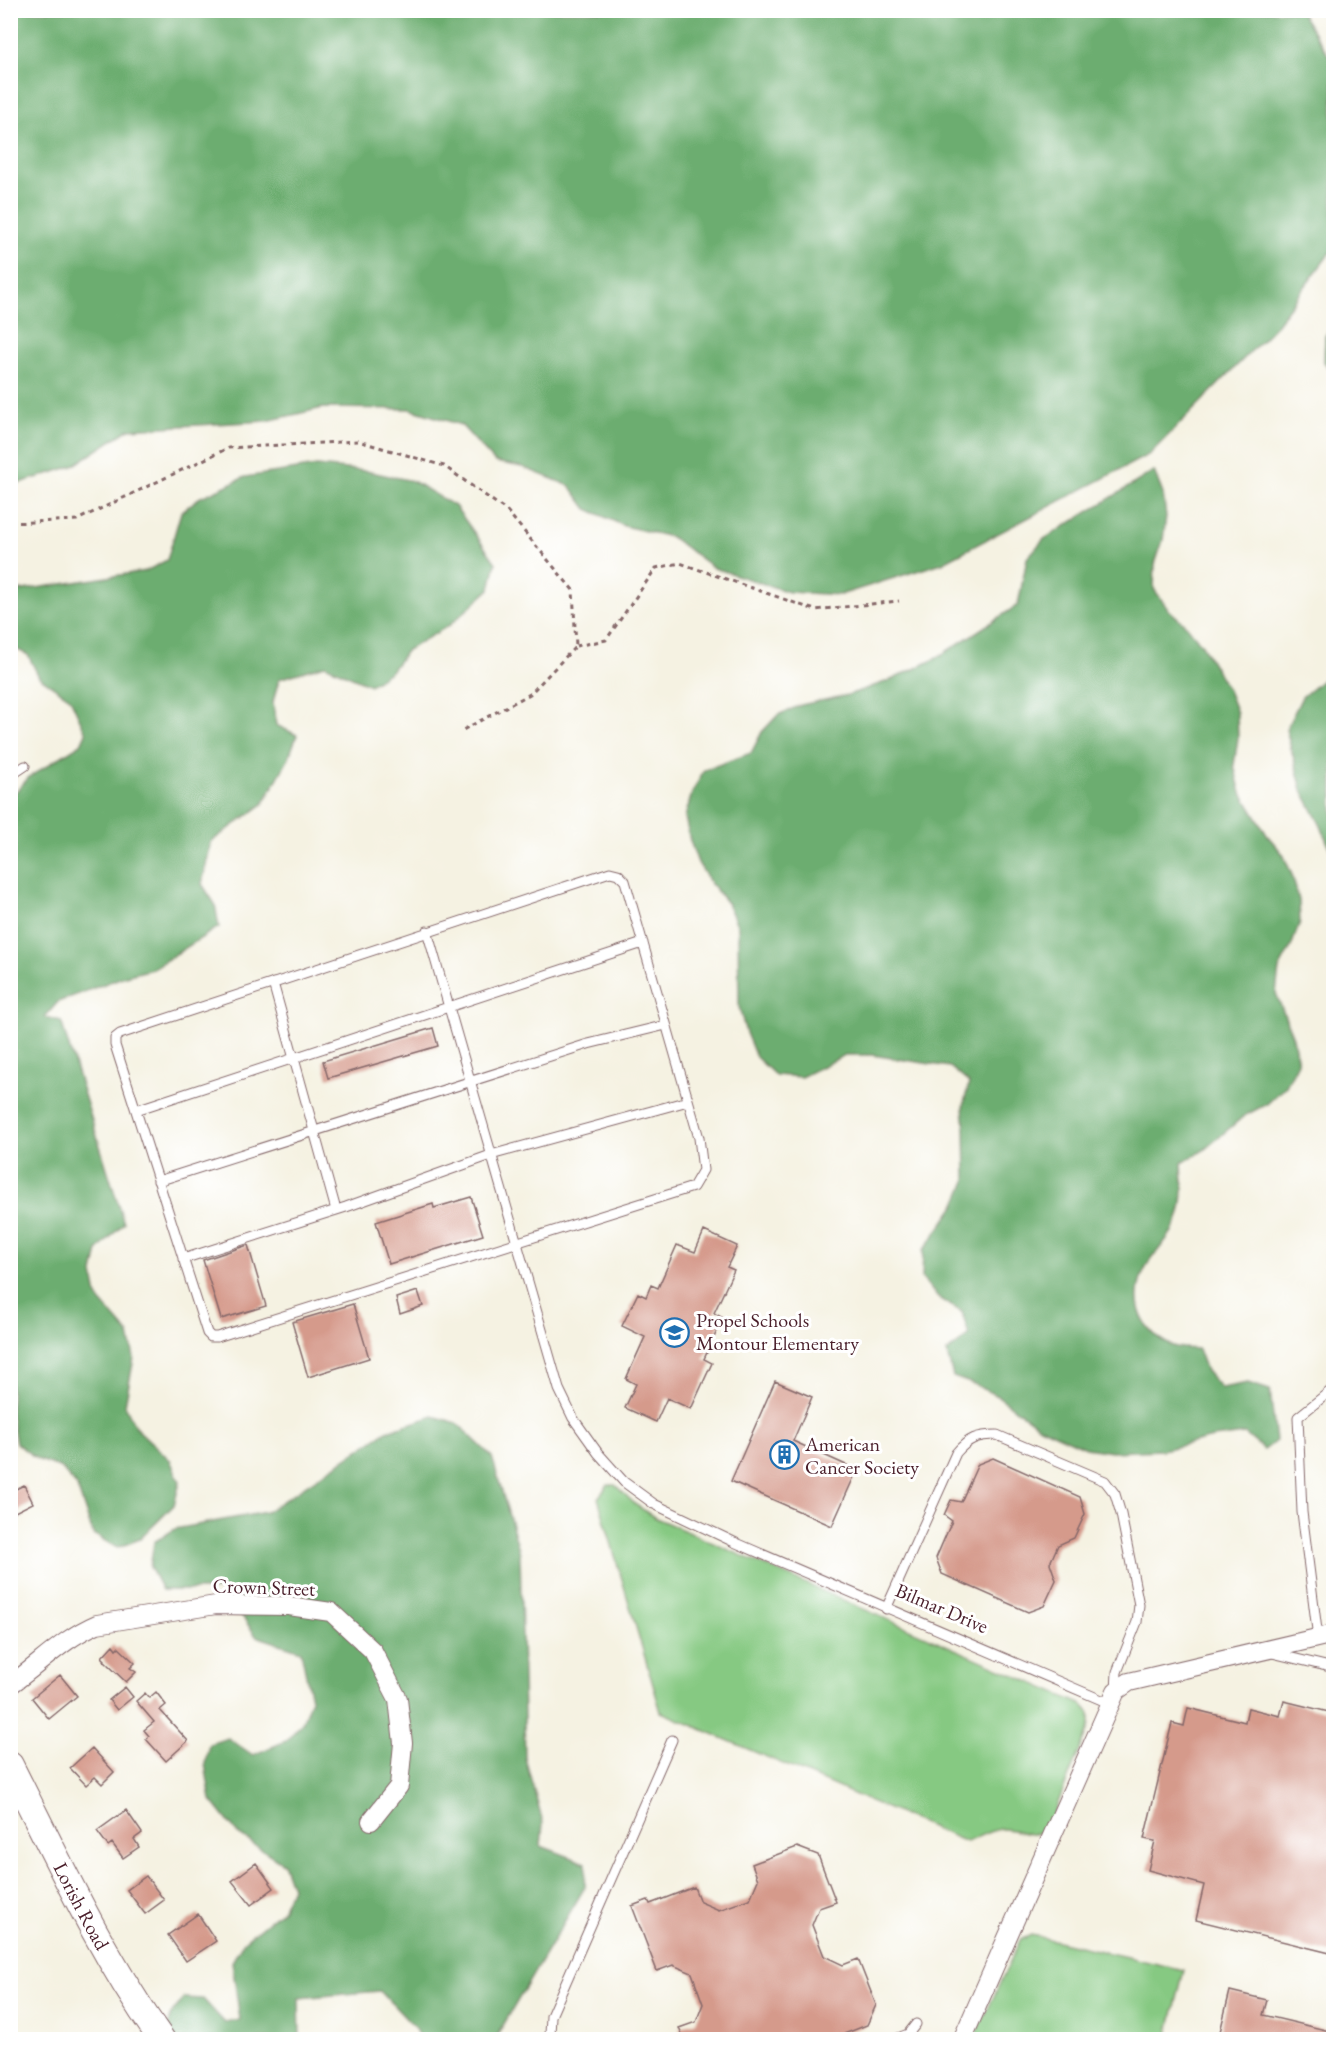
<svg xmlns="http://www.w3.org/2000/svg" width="1344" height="2050" viewBox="0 0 1344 2050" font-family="'EB Garamond',serif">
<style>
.green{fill:#86c982;stroke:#687456;stroke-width:1.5}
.forest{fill:#6cad70;stroke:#5b664e;stroke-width:1.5}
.building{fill:#d59a8b}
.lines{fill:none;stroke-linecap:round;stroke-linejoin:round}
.lane-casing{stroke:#86696b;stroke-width:11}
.street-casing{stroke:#86696b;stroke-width:20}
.secondary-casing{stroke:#86696b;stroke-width:28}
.path{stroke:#86696b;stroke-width:3;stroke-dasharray:4.5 4.5;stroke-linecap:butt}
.lane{stroke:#fff;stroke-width:9}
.street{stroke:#fff;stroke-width:18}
.secondary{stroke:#fff;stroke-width:26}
.labels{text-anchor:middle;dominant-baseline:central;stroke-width:6;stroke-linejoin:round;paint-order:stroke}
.poi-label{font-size:20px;fill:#4a1f2b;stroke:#fff;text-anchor:start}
.street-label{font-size:20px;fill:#4a1f2b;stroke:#fff}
</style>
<rect width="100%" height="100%" fill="#fff"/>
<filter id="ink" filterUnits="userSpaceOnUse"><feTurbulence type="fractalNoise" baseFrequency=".0167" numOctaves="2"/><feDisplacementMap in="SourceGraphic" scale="12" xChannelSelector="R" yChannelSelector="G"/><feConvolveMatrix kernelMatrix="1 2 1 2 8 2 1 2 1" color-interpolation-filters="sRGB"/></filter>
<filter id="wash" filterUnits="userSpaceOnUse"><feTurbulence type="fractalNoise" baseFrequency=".008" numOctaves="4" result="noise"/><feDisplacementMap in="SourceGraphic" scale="24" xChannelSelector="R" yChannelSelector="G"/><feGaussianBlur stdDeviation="1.35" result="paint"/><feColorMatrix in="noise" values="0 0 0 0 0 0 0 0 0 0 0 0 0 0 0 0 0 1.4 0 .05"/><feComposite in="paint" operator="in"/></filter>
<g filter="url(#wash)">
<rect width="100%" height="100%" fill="#f5f2e2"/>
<!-- green -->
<path class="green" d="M608 1485H615L636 1505 656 1518 1083 1705 1090 1713V1725L1048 1827C1033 1842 1020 1828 1002 1829 991 1829 977 1838 966 1842L661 1712 598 1498Z
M1031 1935 1184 1970 1167 2039H974L1020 1940Z"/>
<!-- forest -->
<path class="forest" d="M10 11H1300L1333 62V249L1274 328 1150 454 942 563 840 595 789 592 714 568 671 537 624 526 587 509 570 486 522 467 495 462 461 425 410 409 323 408 267 421 129 429 73 466 11 486Z
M1333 325V373L1324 362 1325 336Z
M317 466 366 471 413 481 455 506 496 563 490 589 450 625 407 650 391 671 370 685 325 665 279 679 273 702 276 725 297 735 288 760 263 804 211 842 202 884 215 904 219 927 152 969 125 976 58 1002 45 1017 61 1021 124 1223 98 1250 93 1273 97 1297 129 1334 134 1358 125 1405 136 1428 170 1460 180 1482 174 1505 140 1539 117 1548 93 1534 77 1487 61 1468 37 1459 16 1443 11 1416V797L29 777 81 744 86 733 70 698 39 677 28 655 16 649H11V592L146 571 167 560 181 512 199 498 245 477Z
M1154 471 1163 494 1166 516 1163 540 1155 564 1154 589 1168 609 1187 626 1202 645 1228 690 1237 713 1238 738 1234 765 1240 790 1267 835 1283 854 1292 875 1299 900 1300 922 1291 947 1279 969 1276 993 1293 1038 1298 1063 1286 1086 1267 1104 1244 1116 1204 1150 1182 1163C1183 1184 1185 1202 1177 1222 1171 1237 1157 1250 1148 1264 1129 1295 1137 1328 1170 1345 1178 1349 1189 1348 1198 1349L1206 1371 1221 1388 1248 1383 1270 1390 1276 1441 1264 1450 1245 1434 1213 1438 1162 1450 1111 1452 1086 1448 1040 1427 999 1397 976 1385 953 1377 947 1352 969 1336 962 1312 938 1298 922 1278 923 1251 955 1206 966 1181 965 1130 963 1107 969 1083 950 1067 872 1055H845L801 1077 775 1075 756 1057 746 1033 739 1007 738 927 727 903 711 884 698 863 690 841 685 817 692 793 704 770 751 753 762 732 778 715 801 705 848 695 891 680 935 659 1018 605 1027 558 1044 539Z
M1333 671V857L1321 826 1302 790 1286 729 1302 697Z
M433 1416 457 1423 492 1457 520 1553 525 1758 543 1823 541 1846 586 1863 585 1887 495 2039H420L414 2027 380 1991 299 1998 300 2039H168L170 2016 184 1998 203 1999 225 2023 240 2020 232 1962 244 1941 282 1910 292 1888 283 1863 238 1834 211 1800 205 1764 209 1744 228 1738 253 1755 286 1741 302 1723 311 1699 301 1651 256 1636 224 1590H162L150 1567 154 1542 175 1529 266 1512 387 1431Z"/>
<g id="blocks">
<!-- building -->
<path class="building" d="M433 1028 438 1046 328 1078 323 1061Z
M471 1197 483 1235 389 1264 376 1222 433 1204 434 1208Z
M704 1231 737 1246 727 1267 734 1270 714 1313 723 1318 704 1359 712 1363 691 1409 667 1398 656 1422 625 1408 636 1384 626 1379 645 1337 622 1326 638 1293 646 1297 651 1285 658 1288 677 1245 695 1252Z
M248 1245 266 1306 221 1319 203 1260Z
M418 1291 423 1306 400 1314 396 1298Z
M353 1304 369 1358 308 1377 292 1322Z
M775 1381 812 1397 793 1441 857 1470 832 1526 731 1481Z
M993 1458 1080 1497 1085 1514 1074 1538 1058 1545 1050 1563 1056 1580 1044 1606 1028 1612 942 1574 936 1558 952 1521 944 1515 951 1500 961 1502 978 1464Z
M24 1485 33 1503 15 1512 10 1502V1492Z
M113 1645 116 1649 118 1647 135 1663 130 1668 136 1672 126 1682 104 1661 105 1660 102 1657Z
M60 1675 77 1696 49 1719 32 1698Z
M125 1687 133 1697 117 1710 109 1700Z
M156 1692 166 1705 160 1710 188 1741 166 1761 146 1739 149 1736 144 1730 154 1722 136 1701 145 1693 149 1698Z
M1284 1701 1333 1713 1329 1728 1334 1729V1954L1196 1920 1204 1885 1148 1870 1155 1841 1144 1839 1172 1723 1184 1726 1188 1708 1245 1722 1248 1708 1280 1716Z
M92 1748 114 1772 102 1784 95 1777 86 1785 70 1768Z
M126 1810 142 1833 134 1839 139 1847 123 1858 112 1843 108 1846 97 1831Z
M797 1847 818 1855 836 1902 819 1908 812 1925 824 1956 843 1965 858 1959 876 2005 867 2025 829 2040H684L679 2028 696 2022 703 2004 692 1973 673 1965 657 1971 632 1906 648 1900 650 1904 694 1887 700 1902 719 1910 750 1899 758 1880 752 1864Z
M256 1863 274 1888 251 1905 232 1881Z
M146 1876 164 1900 145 1914 127 1890Z
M198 1914 216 1941 186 1961 168 1935Z
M1230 1991 1267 2000 1263 2015 1334 2032V2040H1218Z"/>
</g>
</g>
<g filter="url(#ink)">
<use href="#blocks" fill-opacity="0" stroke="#86696b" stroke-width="1.5"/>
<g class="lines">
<defs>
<path id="lane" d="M10 776 25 766
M610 872 618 874 625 881 699 1138 703 1170 693 1187 217 1337H211L207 1333 115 1045V1038L120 1034Z
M427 931 559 1389 573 1418 598 1453 624 1482 654 1504 734 1542 1111 1704
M273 983 336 1210
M136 1110 643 943
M158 1181 588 1044 666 1025
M183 1259 346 1207 491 1155 688 1101
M886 1609 956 1453C969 1438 977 1435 997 1435L1105 1481 1115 1494 1121 1514 1139 1605 1137 1622 1117 1672 1116 1691
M1318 1638 1302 1512 1298 1417 1334 1388
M1272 1653 1334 1668
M552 2040 550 2035 551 2016 672 1740
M893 2040 908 2034 916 2024"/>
<path id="street" d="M10 1685C40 1664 64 1638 97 1624L216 1605 289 1606 331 1612 373 1651 398 1699 403 1743 399 1786 371 1821
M962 2040 1116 1691 1129 1682 1334 1634"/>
<g id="secondary">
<path id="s1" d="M10 1765C57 1858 101 1955 162 2040"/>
</g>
</defs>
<!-- lane casing -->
<use href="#lane" class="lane-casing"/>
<!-- street casing -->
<use href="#street" class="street-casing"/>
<!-- secondary casing -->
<use href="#secondary" class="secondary-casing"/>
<!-- path -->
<path class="path" d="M10 523 77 520 228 448 358 441 444 466 507 511 573 590 576 646 530 694 461 731
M576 646 606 640 656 568 680 563 815 610 899 601"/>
<!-- lane -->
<use href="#lane" class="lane"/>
<!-- street -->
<use href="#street" class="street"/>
<!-- secondary -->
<use href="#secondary" class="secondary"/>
</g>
</g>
<!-- icons -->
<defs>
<symbol id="school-ring" viewBox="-11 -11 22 22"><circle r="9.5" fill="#fff" stroke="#1f6fb2" stroke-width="1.5"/><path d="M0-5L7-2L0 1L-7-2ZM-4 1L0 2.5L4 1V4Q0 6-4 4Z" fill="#1f6fb2"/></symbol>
<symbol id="building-ring" viewBox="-11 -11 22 22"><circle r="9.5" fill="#fff" stroke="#1f6fb2" stroke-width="1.5"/><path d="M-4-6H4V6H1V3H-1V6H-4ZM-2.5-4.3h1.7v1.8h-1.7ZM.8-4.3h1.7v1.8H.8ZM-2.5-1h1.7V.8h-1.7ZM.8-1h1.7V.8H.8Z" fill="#1f6fb2"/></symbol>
</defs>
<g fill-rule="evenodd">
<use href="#school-ring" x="658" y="1316" width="33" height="33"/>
<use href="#building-ring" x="768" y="1438" width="33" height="33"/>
</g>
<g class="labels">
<!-- poi labels -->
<g class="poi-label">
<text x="696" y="1320">Propel Schools<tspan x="696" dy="23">Montour Elementary</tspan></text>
<text x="805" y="1444">American<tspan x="805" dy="23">Cancer Society</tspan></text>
</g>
<!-- street labels -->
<g class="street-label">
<text transform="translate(264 1587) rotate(2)">Crown Street</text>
<text transform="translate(942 1608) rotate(23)">Bilmar Drive</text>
<text stroke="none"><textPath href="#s1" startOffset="158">Lorish Road</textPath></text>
</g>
</g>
<!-- margin -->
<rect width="1344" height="2050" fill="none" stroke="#fff" stroke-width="36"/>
</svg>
